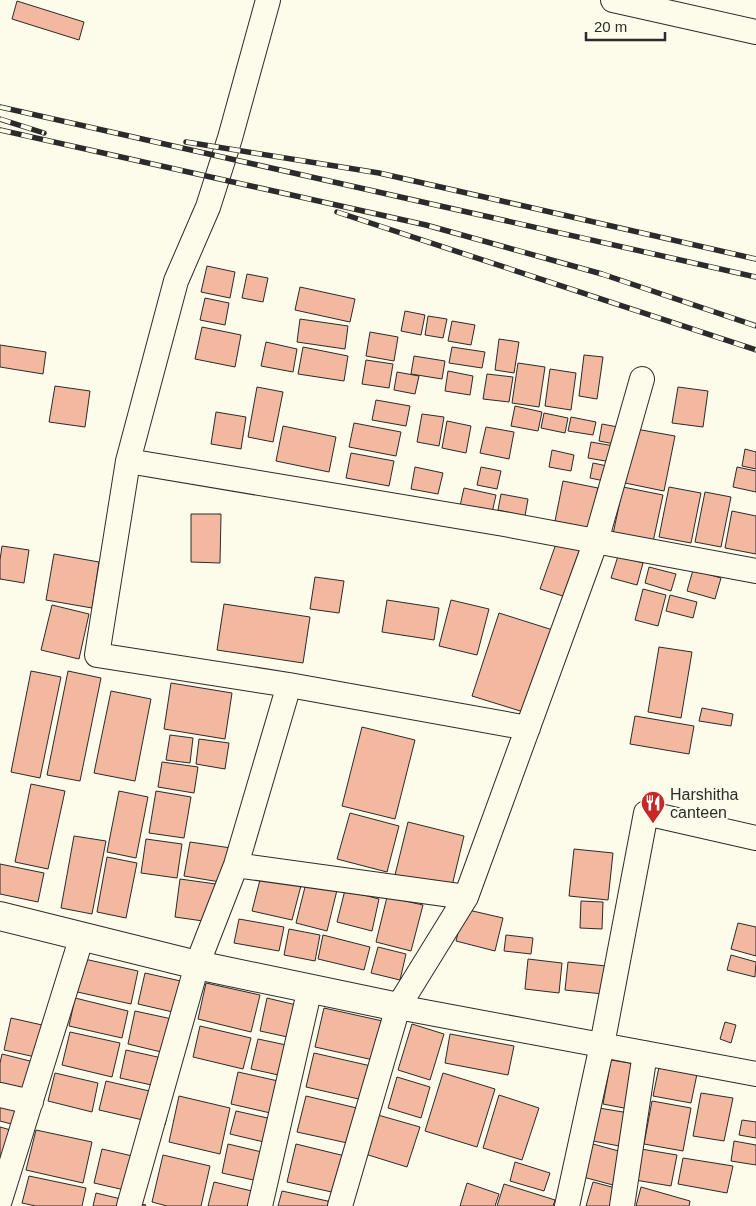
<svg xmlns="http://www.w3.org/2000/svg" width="756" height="1206" viewBox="0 0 756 1206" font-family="Helvetica,sans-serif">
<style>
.building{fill:#f2b8a0;stroke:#2b2b2b}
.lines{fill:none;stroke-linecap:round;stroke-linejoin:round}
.minor-casing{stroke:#2b2b2b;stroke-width:26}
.tertiary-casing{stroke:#2b2b2b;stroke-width:30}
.minor{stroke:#fdfbea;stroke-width:24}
.tertiary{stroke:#fdfbea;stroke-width:28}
.rail-casing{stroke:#2b2b2b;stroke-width:5.5}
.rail{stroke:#fdfbea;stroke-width:4;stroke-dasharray:11;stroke-linecap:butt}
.labels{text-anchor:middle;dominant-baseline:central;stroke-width:4;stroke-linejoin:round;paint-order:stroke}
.poi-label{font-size:16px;fill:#2b2b2b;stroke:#fdfbea;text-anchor:start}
</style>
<rect width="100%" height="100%" fill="#fdfbea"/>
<!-- building -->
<path class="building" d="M17 1 84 22 79 40 12 19Z
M207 266 235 272 230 298 201 292Z
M247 274 268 278 263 302 242 298Z
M300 287 355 299 350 322 295 310Z
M205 298 229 303 225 325 200 320Z
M405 311 425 315 421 335 401 331Z
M428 316 447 319 443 338 425 335Z
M300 319 348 326 345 349 297 342Z
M452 321 475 325 471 345 448 341Z
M202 327 241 335 235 367 195 359Z
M370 332 398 337 394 361 366 356Z
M499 339 519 342 514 373 495 370Z
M266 342 297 349 293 372 261 366Z
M0 345 46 352 43 374 0 367Z
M303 347 348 356 344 381 298 374Z
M452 347 485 352 482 368 449 363Z
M584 355 603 357 597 399 579 396Z
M414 356 445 361 442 379 411 374Z
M366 360 393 364 389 388 362 384Z
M518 363 545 367 539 407 512 403Z
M550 369 576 373 571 410 545 406Z
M448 371 473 376 470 395 445 391Z
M397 372 419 376 415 394 394 390Z
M487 374 513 377 509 402 483 399Z
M55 386 90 391 85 427 49 422Z
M257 387 283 392 273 442 248 437Z
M678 387 708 391 703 427 672 423Z
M376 400 410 406 406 426 372 420Z
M515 406 542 412 538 431 511 426Z
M216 412 246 417 241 449 211 444Z
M544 413 568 418 565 433 541 428Z
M422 414 444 417 439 446 417 442Z
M571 417 596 422 593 435 568 431Z
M447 421 471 426 466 453 442 448Z
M354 423 401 432 396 456 349 447Z
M602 424 623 428 620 445 599 441Z
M283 426 336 437 329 472 276 461Z
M486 427 514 432 509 459 480 453Z
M636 429 675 436 664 491 625 483Z
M591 442 614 446 611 462 588 458Z
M745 449 756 452V469L742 466Z
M552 450 574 455 571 471 549 467Z
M351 453 394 461 389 486 346 478Z
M593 463 612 467 609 482 590 478Z
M415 467 443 473 438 494 411 489Z
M481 467 501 471 497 489 477 485Z
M737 467 756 471V492L733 487Z
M563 481 598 488 590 528 555 521Z
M623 487 663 495 653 542 613 534Z
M669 487 701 493 691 543 659 537Z
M464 488 496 495 492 513 460 506Z
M705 492 731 497 721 547 695 542Z
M501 494 528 499 525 516 498 510Z
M732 511 756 516V554L725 548Z
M191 514H221L220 563 191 562Z
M557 541 580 549 563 596 540 589Z
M2 546 29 550 24 583 0 579V560Z
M54 554 99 562 92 608 46 600Z
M618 556 643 563 637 585 611 578Z
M649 567 676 574 671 591 645 583Z
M693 570 721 578 715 599 687 591Z
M315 577 344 581 339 613 310 609Z
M643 589 666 595 658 626 635 620Z
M670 595 697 602 693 618 666 611Z
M387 600 439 608 434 640 382 632Z
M451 600 489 609 477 655 439 646Z
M224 604 310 617 303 663 217 650Z
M52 605 89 614 79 659 41 650Z
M499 613 556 631 530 714 472 696Z
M659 647 692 652 681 718 648 712Z
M31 671 61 677 40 778 11 772Z
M68 671 101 678 80 781 47 775Z
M171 683 232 693 225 739 164 729Z
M111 691 151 699 135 781 94 773Z
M702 708 733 714 731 726 699 721Z
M635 716 694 726 689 754 630 744Z
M362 727 415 740 395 819 342 806Z
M170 735 193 738 190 763 166 760Z
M199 739 229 743 225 769 196 764Z
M162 762 198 767 194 793 158 787Z
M31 784 65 791 48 869 15 862Z
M119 791 148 797 136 858 107 852Z
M156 791 191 797 184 838 149 833Z
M350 813 399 826 387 872 337 859Z
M408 822 464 836 451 890 395 875Z
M74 836 106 841 92 914 61 908Z
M146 839 182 844 177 878 141 873Z
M190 842 231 848 226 883 184 876Z
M574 849 613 853 608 900 569 896Z
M107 857 137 863 126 918 97 912Z
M0 864 44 873 38 902 0 894Z
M263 868 303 878 292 920 252 911Z
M180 879 216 884 210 922 175 917Z
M307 879 338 886 327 931 296 923Z
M345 890 379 899 372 931 337 922Z
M387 897 423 905 411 951 376 942Z
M581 901 603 902 602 929 580 928Z
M464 909 503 918 495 951 456 941Z
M239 919 284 927 279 951 234 943Z
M738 923 756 927V956L731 949Z
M289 929 320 935 315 961 284 955Z
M323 935 370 947 364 970 318 959Z
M506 935 533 938 531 954 504 951Z
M378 947 406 954 400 980 371 973Z
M731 955 756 962 755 977 727 970Z
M80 958 138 971 131 1004 73 991Z
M528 959 562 963 559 993 525 989Z
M568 962 606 966 603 994 565 990Z
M145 973 194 984 186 1015 138 1004Z
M206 983 260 995 251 1032 198 1019Z
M75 998 128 1011 122 1038 69 1026Z
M267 998 313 1009 306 1041 260 1031Z
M324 1008 387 1022 378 1061 315 1047Z
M135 1011 186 1022 178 1056 128 1044Z
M11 1018 60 1029 53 1061 4 1050Z
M725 1022 736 1025 731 1043 720 1039Z
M412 1024 444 1034 430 1080 398 1070Z
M200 1026 251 1038 243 1069 193 1057Z
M70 1032 120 1043 112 1077 62 1065Z
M450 1034 514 1046 508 1075 445 1063Z
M258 1039 305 1049 297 1079 251 1069Z
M126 1050 180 1062 174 1090 120 1078Z
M314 1053 371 1066 363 1100 306 1087Z
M2 1054 46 1065 30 1129 0 1121V1063Z
M611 1060 654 1067 645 1112 603 1104Z
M659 1067 697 1074 691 1103 653 1096Z
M238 1072 296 1085 288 1117 231 1104Z
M55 1073 98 1083 92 1112 48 1101Z
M443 1073 495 1089 477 1147 425 1131Z
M397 1077 430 1087 421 1118 388 1108Z
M106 1081 171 1096 165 1125 99 1110Z
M701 1093 733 1098 724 1141 693 1136Z
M499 1095 539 1108 522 1160 483 1148Z
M179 1096 230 1108 220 1154 169 1142Z
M306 1096 361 1109 352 1144 297 1132Z
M652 1101 691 1108 683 1151 644 1144Z
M599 1108 641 1115 635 1149 593 1141Z
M236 1111 290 1123 285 1147 230 1134Z
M378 1115 420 1127 407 1167 365 1154Z
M742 1120 756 1122V1138L739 1135Z
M0 1127 25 1134 0 1163Z
M36 1130 92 1142 83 1183 26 1170Z
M734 1141 756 1145V1165L731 1161Z
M228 1144 283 1157 276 1185 222 1173Z
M296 1144 345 1156 336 1193 287 1182Z
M593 1144 637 1156 628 1189 583 1177Z
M102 1149 150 1160 142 1194 94 1183Z
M641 1149 677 1155 671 1186 635 1180Z
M163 1155 210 1166 201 1206H167L152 1202Z
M683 1158 733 1166 727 1193 678 1184Z
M515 1162 550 1173 544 1191 510 1181Z
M29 1176 86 1188 82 1206H36L22 1203Z
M214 1182 273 1196 271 1206H208Z
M593 1182 627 1191 623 1206H586Z
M467 1183 499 1194 495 1206H460Z
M504 1184 555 1200 553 1206H497Z
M641 1187 690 1201 689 1206H636Z
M282 1191 332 1202 331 1206H278Z
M96 1193 146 1205 145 1206H93Z"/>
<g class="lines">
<defs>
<path id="minor" d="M268 0 230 138 208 207 176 281 128 461 97 655 289 685 528 728
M613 0 756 32
M128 461 504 524 756 571
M236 865 466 897
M398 1007 756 1074
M0 1095 31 1102
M0 1200 82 936
M129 1206 197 965 236 865 289 685
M260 1206 310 988
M340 1206 398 1007 466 897 596 541 642 379
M567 1206 602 1045 646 813 756 838
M622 1206 645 1053"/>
<path id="tertiary" d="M0 916 197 965 398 1007"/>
</defs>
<!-- minor casing -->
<use href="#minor" class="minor-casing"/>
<!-- tertiary casing -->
<use href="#tertiary" class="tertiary-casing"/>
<!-- minor -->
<use href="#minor" class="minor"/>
<!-- tertiary -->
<use href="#tertiary" class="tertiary"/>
<defs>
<path id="rail" d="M0 107 756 277
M0 119 44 133
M0 130 426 225 602 274 756 326
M186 142 379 173 756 259
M337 212 756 350"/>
</defs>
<!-- rail casing -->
<use href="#rail" class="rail-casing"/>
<!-- rail -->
<use href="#rail" class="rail"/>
</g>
<!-- icons -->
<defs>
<symbol id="restaurant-pin" viewBox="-11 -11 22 30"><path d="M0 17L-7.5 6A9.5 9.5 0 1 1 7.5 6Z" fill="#c62828" stroke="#fdfbea"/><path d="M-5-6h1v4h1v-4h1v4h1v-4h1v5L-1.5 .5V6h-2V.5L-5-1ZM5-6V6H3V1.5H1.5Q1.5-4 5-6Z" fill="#fff"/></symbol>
</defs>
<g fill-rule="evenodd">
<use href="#restaurant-pin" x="639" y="789" width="28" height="38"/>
</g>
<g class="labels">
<!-- poi labels -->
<g class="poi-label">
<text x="670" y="794">Harshitha<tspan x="670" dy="18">canteen</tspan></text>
</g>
</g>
<!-- scale -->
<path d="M586 32v8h79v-8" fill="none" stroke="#2b2b2b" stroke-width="2.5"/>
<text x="594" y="32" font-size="15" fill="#2b2b2b" stroke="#fdfbea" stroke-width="4" paint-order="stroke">20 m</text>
</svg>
